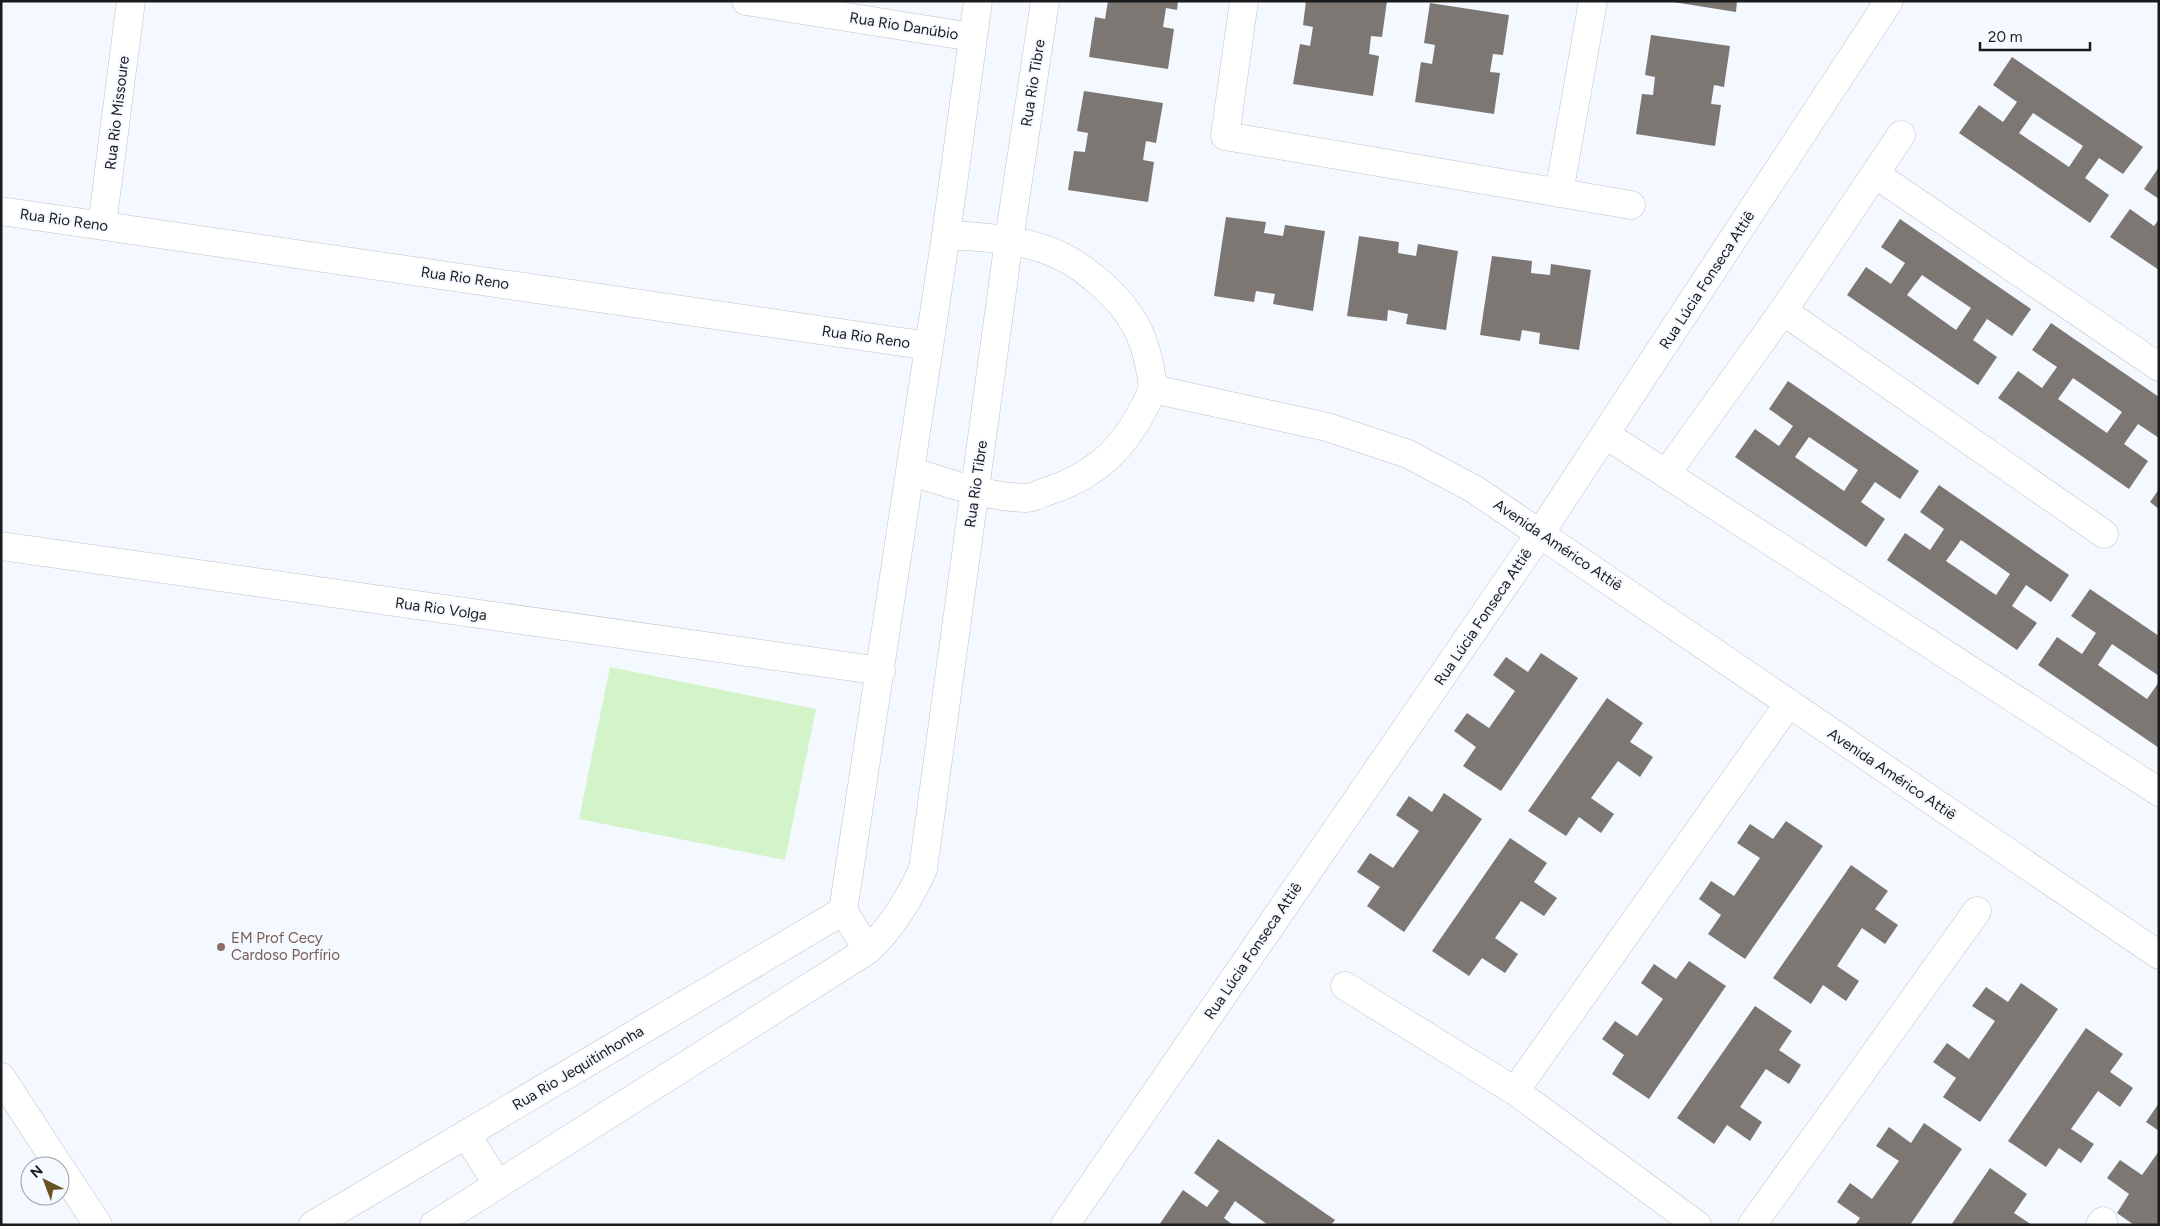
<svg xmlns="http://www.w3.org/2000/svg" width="2160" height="1226" viewBox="0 0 2160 1226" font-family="Figtree,sans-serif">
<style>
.green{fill:#d2f4c8}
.building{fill:#7d7773;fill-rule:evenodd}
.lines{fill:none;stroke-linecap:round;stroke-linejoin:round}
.minor-casing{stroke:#bdc2c8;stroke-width:29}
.secondary-casing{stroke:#bdc2c8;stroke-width:29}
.minor{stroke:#fff;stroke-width:28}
.secondary{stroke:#fff;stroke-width:28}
.education-dot{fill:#8d6e63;stroke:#f4f8ff;stroke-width:2}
.labels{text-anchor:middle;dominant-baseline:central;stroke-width:4;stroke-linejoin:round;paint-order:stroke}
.street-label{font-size:15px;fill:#191b1d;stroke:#f4f8ff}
.education-label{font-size:15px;fill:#785e54;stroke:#f4f8ff;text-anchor:start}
</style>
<rect width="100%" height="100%" fill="#f4f8ff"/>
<!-- green -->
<path class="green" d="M610 667 816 709 785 860 579 819Z"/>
<!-- building -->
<path class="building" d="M1108 1H1178L1177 10 1166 8 1163 27 1174 29 1168 69 1089 57 1095 17 1105 19Z
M1306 1H1387L1382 37 1371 36 1369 54 1379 56 1373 96 1293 84 1300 44 1310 46 1313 27 1303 25Z
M1667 1H1737L1736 12Z
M1430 3 1509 15 1503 55 1493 54 1490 72 1500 73 1494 114 1415 102 1421 62 1432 64 1435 45 1424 43Z
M1651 35 1730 46 1724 87 1714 85 1711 104 1721 105 1715 146 1636 134 1642 94 1653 95 1655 77 1645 75Z
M2012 57 2143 147 2123 174 2099 158 2085 178 2109 195 2090 223 1959 133 1979 105 2003 122 2017 102 1993 85ZM2033 113 2083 146 2069 167 2019 133Z
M1084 91 1163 103 1156 143 1146 141 1143 160 1154 162 1148 202 1068 190 1074 151 1085 152 1088 133 1077 131Z
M2159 167V199L2144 189Z
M2130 209 2154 226 2159 219V270L2110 237Z
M1226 217 1266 222 1264 233 1283 236 1285 225 1325 231 1313 311 1273 304 1275 294 1256 291 1254 302 1214 296Z
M1900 219 2031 309 2012 336 1987 319 1973 340 1997 357 1978 385 1847 295 1866 267 1891 284 1905 263 1881 247ZM1922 275 1971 308 1956 330 1907 295Z
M1359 236 1399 242 1398 253 1416 256 1418 244 1458 251 1446 330 1406 324 1408 314 1388 310 1387 321 1347 316Z
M1492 256 1532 261 1531 273 1550 275 1551 264 1591 270 1579 350 1539 344 1540 333 1522 330 1520 341 1480 335Z
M2051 323 2159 397V438L2138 424 2124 444 2148 461 2129 489 1998 398 2018 371 2042 388 2057 367 2032 350ZM2073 378 2122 412 2107 433 2058 399Z
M1788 381 1919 471 1900 499 1875 482 1861 502 1885 519 1866 547 1735 457 1755 429 1779 446 1793 426 1769 409ZM1809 437 1858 470 1844 491 1795 457Z
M1939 485 2069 575 2051 602 2026 585 2012 606 2037 623 2017 650 1887 560 1905 533 1930 550 1944 529 1920 512ZM1961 540 2010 574 1996 595 1946 561Z
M2159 489V509L2150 502Z
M2090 589 2159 636V676L2112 644 2098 665 2147 699 2159 682V748L2038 665 2057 637 2082 654 2096 633 2071 616Z
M1541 653 1578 678 1501 791 1463 766 1476 747 1454 731 1467 713 1489 728 1515 691 1493 675 1506 657 1528 672Z
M1607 698 1643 723 1630 742 1653 757 1640 777 1618 761 1591 798 1614 814 1601 833 1579 817 1566 836 1528 811Z
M1444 793 1482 819 1404 932 1367 906 1380 887 1357 872 1370 853 1393 868 1419 831 1396 815 1409 796 1432 812Z
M1786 821 1823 846 1745 959 1708 934 1721 915 1699 899 1711 881 1734 896 1760 858 1737 843 1750 824 1773 839Z
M1510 838 1547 863 1534 882 1557 898 1544 916 1521 901 1495 938 1518 954 1505 973 1482 958 1469 976 1432 951Z
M1851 865 1888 891 1875 909 1898 925 1885 944 1862 928 1837 966 1859 981 1846 1001 1823 985 1811 1004 1773 978Z
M1689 961 1726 986 1649 1099 1612 1074 1624 1055 1602 1039 1615 1021 1637 1036 1663 999 1641 983 1654 964 1676 979Z
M2021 983 2058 1009 1980 1122 1943 1097 1956 1078 1933 1062 1947 1043 1969 1059 1995 1021 1972 1006 1986 987 2008 1002Z
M1755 1006 1792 1031 1779 1050 1801 1065 1789 1084 1766 1069 1740 1107 1762 1122 1750 1141 1727 1125 1714 1144 1677 1118Z
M2086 1028 2123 1054 2110 1072 2133 1088 2120 1107 2098 1091 2071 1129 2094 1144 2081 1163 2059 1148 2046 1167 2008 1141Z
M2159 1103V1131L2146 1122Z
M1924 1123 1962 1149 1910 1225H1855L1860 1218 1837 1202 1850 1183 1872 1199 1899 1161 1876 1146 1889 1127 1911 1143Z
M1218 1139 1335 1220 1331 1225H1268L1235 1201 1224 1218 1233 1225H1159L1183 1190 1207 1207 1219 1191 1194 1173Z
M2159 1151V1225H2134L2117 1213 2129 1194 2107 1178 2120 1160 2142 1175Z
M1990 1168 2027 1194 2014 1213 2032 1225H1951Z"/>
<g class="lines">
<defs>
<path id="minor" d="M746 1 972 37
M1244 1 1225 136 1631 205
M1875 174 2159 367
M1559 193 1593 1
M1 211 929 346
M102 225 131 1
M946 235C978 237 1011 238 1041 248 1060 254 1079 265 1094 278 1133 309 1148 340 1153 389
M1783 311 2104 534
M1153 389 1327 427 1408 454 1474 489 2159 955
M1606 435 2159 792
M910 471C948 483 986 497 1026 498 1033 498 1043 492 1051 490 1104 472 1131 439 1153 389
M1666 474 1783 311 1901 135
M1 546 881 671
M843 911 946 235 978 1
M843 911 868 950
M1345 986 1515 1091 1697 1225
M1515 1091 1789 703
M466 1134 498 1185
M313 1225 843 911
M434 1225 868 950C893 926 909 900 923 869L1009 240 1045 1
M1065 1225 1541 532 1889 1
M1752 1225 1977 911
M2100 1225 2103 1221"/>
<path id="secondary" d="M1 1077 59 1166
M60 1167 98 1225"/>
</defs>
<!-- minor casing -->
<use href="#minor" class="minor-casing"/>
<!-- secondary casing -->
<use href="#secondary" class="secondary-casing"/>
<!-- minor -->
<use href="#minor" class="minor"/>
<!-- secondary -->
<use href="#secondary" class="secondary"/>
</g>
<!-- markers -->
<circle class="education-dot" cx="221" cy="947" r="5"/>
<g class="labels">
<!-- street labels -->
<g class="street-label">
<text transform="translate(904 26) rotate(9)">Rua Rio Danúbio</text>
<text transform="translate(1033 83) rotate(-81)">Rua Rio Tibre</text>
<text transform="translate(117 113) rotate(-83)">Rua Rio Missoure</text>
<text transform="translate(64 220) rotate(8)">Rua Rio Reno</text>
<text transform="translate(465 278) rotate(8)">Rua Rio Reno</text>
<text transform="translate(1707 280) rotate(-57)">Rua Lúcia Fonseca Attiê</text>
<text transform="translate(866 337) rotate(8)">Rua Rio Reno</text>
<text transform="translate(976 484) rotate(-82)">Rua Rio Tibre</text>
<text transform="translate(1558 545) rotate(34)">Avenida Américo Attiê</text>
<text transform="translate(441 609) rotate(8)">Rua Rio Volga</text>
<text transform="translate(1483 617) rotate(-56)">Rua Lúcia Fonseca Attiê</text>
<text transform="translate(1892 774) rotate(34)">Avenida Américo Attiê</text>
<text transform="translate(1253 951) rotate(-56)">Rua Lúcia Fonseca Attiê</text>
<text transform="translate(578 1068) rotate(-31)">Rua Rio Jequitinhonha</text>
</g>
<!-- education labels -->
<g class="education-label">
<text x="231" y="938">EM Prof Cecy<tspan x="231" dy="17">Cardoso Porfírio</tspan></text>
</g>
</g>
<!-- border -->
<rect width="2160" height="1226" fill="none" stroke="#191b1d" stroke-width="5"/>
<!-- north arrow -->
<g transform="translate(45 1181) rotate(318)"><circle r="24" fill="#f4f8ff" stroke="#9ca0a5"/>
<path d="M0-4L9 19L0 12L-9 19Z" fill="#6a5122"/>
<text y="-8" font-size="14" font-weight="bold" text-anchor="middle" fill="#191b1d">N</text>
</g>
<!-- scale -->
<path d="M1980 42v8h110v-8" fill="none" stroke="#191b1d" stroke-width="2.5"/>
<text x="1988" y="42" font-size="15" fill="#191b1d" stroke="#f4f8ff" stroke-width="4" paint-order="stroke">20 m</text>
</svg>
